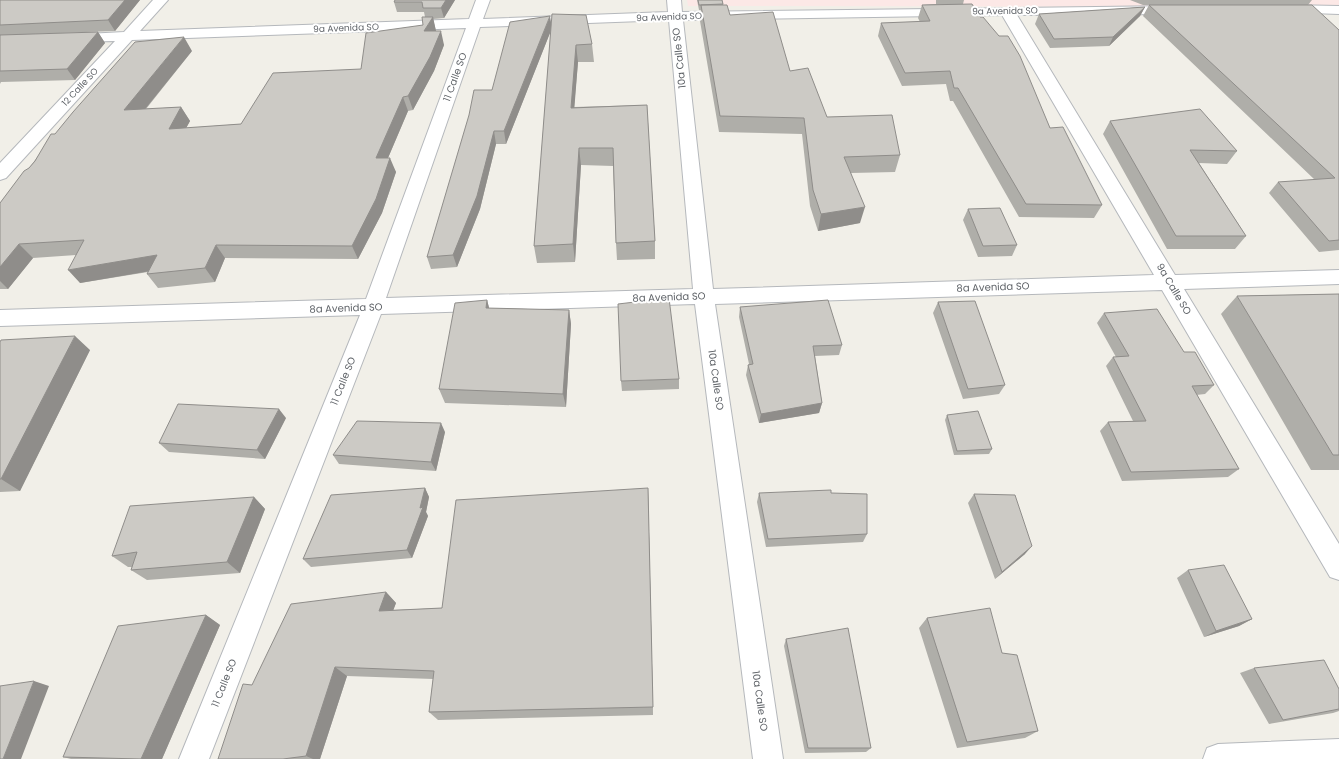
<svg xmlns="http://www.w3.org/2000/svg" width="1339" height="759" viewBox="0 0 1339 759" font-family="Poppins,sans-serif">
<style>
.medical{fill:#fce8e6}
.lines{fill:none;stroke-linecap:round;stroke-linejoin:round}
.minor-casing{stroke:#b5b8bc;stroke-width:2}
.minor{fill:#fff;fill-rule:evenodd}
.wall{fill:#afaea9}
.shaded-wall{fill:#8f8d8a}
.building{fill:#cccac5;stroke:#8f8d8a}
.labels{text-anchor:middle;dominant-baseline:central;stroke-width:4;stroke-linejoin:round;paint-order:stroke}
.far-street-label{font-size:9px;fill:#5f6368;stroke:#fff}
.street-label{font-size:10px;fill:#5f6368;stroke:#fff}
</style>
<rect width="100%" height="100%" fill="#f1efe8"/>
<!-- medical -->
<path class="medical" d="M687 0H1339V7L688 6Z"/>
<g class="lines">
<defs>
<path id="minor" d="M153 0H168L140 31 469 19 476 0H490L483 19 668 12 667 0H681L682 12 1176 6 1181 7 1183 10 1181 13 1176 14 1017 15 1175 275 1339 270V284L1184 289 1339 544V580L1330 577 1162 290 715 304 783 759H753L695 304 381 314 209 759H179L360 315 0 326V310L366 299 466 28 132 40 6 178 0 180V163L115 41 73 42 68 41 66 38 68 35 124 32ZM1002 15 1154 275 713 289 683 20ZM669 20 693 289 386 298 480 27Z
M1288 5 1339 6V14L1283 12 1281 9 1283 6Z
M1339 739V759H1203L1207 748 1218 744Z"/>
</defs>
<!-- minor casing -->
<use href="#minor" class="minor-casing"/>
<!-- minor -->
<use href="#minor" class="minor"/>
</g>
<!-- wall -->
<path class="wall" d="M0 0H140L115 31 57 33 98 32 105 43 75 80 1 82 0 84Z
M395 0H455L444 18 433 19 436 31 444 45 434 71 413 110 408 111 388 158 396 172 382 213 358 259 225 258 215 282 158 288 147 274 148 272 80 283 76 255 33 258 8 289H0V203L29 168 55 134 192 51 146 109 181 107 190 121 186 128 241 124 361 69 423 25 425 17 424 12H397L394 2Z
M697 0H722L723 4 730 15 790 71 827 117 900 155 895 172 851 173 860 223 818 231 810 206 802 134 719 132 700 21 701 10H699Z
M936 0H964L963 4 980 17 1050 128 1102 205 1094 218 1019 217 953 101H950L946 84 902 86 878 36 881 23 920 22 918 18 922 5 936 4Z
M1130 0H1312L1308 5H1143Z
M1149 5 1339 30V250L1319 252 1269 193 1278 182 1315 180 1143 16Z
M1145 7 1140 16 1109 46 1050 48 1035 24 1039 14Z
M552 25 592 44 594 62H578L574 107 647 105 655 241V259L617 260 616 243 613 166 581 165 575 262 537 263 534 246 551 30 506 144H496L480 209 457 267 431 269 427 257 492 90Z
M1110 121 1237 151 1227 164 1199 163 1246 236 1235 249H1167L1103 134Z
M968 209 1017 245 1012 256 978 257 963 220Z
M1339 294V470H1311L1221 314 1237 296Z
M487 300 489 308 569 310 571 324 566 407 445 403 439 389Z
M938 302 1005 385 999 394 963 399 933 313Z
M740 307 842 345 839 355 815 356 822 403 819 413 759 423 746 375 748 365 749 364 739 317Z
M1104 313 1184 352 1214 385 1205 394 1196 395 1239 469 1228 477 1122 481 1100 431 1108 422 1133 421 1106 366 1113 357H1116L1097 323Z
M0 342 90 350 20 491 0 492Z
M679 379V389L622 391 621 381Z
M947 415 992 449 989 454 954 455 945 420Z
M286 418 265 459 169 452 159 443Z
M445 432 436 471 339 464 333 455Z
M425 488 429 497 426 512 428 516 412 558 311 567 303 559Z
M648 488 653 715 438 720 429 712 433 679 347 676 320 759H218L252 685 386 592 396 603 393 610 442 608Z
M759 493H831L867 534 863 542 766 547 757 502Z
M974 494 1025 554 995 579 968 503Z
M254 497 265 509 240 573 147 580 131 570 132 567H128L112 556Z
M1188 570 1252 619 1239 626 1204 637 1177 578Z
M206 615 220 625 162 759H71L63 757Z
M927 618 1002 653 1038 731 1025 738 957 748 919 628Z
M786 639 871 748 866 752 805 753 784 646Z
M1254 668 1339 689V711L1333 713 1269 724 1240 673Z"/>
<!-- shaded-wall -->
<path class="shaded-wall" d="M125 0H140L115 31 108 20Z
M446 0H455L444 18 441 8Z
M1145 7 1140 16 1109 46 1113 37Z
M550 16 552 28 506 144 504 131Z
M433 17 436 31 428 45 424 31Z
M441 31 444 45 434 71 413 110 408 96Z
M98 32 105 43 75 80 67 69Z
M184 37 192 51 133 124 124 110Z
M576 45 578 62 573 125 571 108Z
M403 97 408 111 382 172 376 158Z
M181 107 190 121 178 143 169 129Z
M494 131 496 144 480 209 457 267 453 255Z
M579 148 581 165 575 262 573 244Z
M390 158 396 172 382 213 358 259 352 246Z
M865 207 860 223 818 231 821 214Z
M19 244 33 258 8 289 0 281V267Z
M216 245 225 258 215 282 205 268Z
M157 255 168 268 80 283 68 270Z
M487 300 491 315 486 308Z
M569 310 571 324 566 407 563 394Z
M75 336 90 350 20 491 1 479Z
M822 403 819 413 759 423 761 414Z
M279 409 286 418 265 459 257 450Z
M441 423 445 432 436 471 431 462Z
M425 488 429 497 426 512 428 516 412 558 407 550 420 508Z
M648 488V502L653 715V707Z
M254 497 265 509 240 573 227 562Z
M1032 546 1025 554 995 579 1002 572Z
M386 592 396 603 389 622 379 611Z
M206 615 220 625 162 759H141Z
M1252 619 1239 626 1204 637 1216 631Z
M335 667 347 676 320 759H313L306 756Z
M34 681 49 686 21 759H3Z"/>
<!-- building -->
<path class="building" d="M0 0H125L108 20 0 25Z
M395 0H446L441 8H423L422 2H394Z
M698 0H722L723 4 699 5Z
M972 4 980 17H983L999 36H1008L1020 56 1050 128 1063 127 1102 205 1026 204 958 88H954L950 71 905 73 881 23 930 21 922 5Z
M701 5H727L730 15 773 12 790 71 808 68 827 117 892 115 900 155 844 157 865 207 821 214 813 190 804 118 720 116Z
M1149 5H1312L1339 30V240L1329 241 1278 182 1335 178Z
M1145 7 1113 37 1054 39 1039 14Z
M552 14 586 15 592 44 576 45 571 108 647 105 655 241 616 243 613 148H579L573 244 534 246Z
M550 16 504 131H494L477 196 453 255 427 257 469 115 474 90H492L510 22Z
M422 17H433L424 31H441L430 57 408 96 403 97 376 158H390L376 199 352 246 216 245 205 268 147 274 157 255 68 270 84 240 19 244 0 267V203L24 171 29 168 35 161 51 134H55L73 112 135 42 184 37 124 110 181 107 169 129 241 124 273 73 361 69 366 33 423 25Z
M98 32 67 69 0 71V35Z
M1200 109 1237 151 1190 150 1246 236H1176L1110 121Z
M1000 208 1017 245 983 246 968 209Z
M1339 294V455H1333L1237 296Z
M669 298 679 379 621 381 618 304Z
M487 300 486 308 569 310 563 394 439 389 455 303Z
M828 300 842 345 813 346 822 403 761 414 748 365 753 364 740 307Z
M975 301 1005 385 968 389 938 302Z
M1157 309 1184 352H1195L1214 385 1192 386 1239 469 1131 472 1108 422 1146 421 1113 357 1129 356 1104 313Z
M75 336 1 479H0V342L1 340Z
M178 404 279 409 257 450 159 443Z
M978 411 992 449 957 451 947 415Z
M357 421 441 423 431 462 333 455Z
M425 488 420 508 423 507 407 550 303 559 331 495Z
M648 488 653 707 429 712 434 671 335 667 306 756 283 759H218L243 684 252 685 291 604 386 592 379 611 442 608 456 500Z
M831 490V493L867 494V534L768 539 759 493Z
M974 494 1015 495 1032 546 1002 572Z
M254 497 227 562 131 570 137 552 112 556 130 506Z
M1224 565 1252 619 1216 631 1188 570Z
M990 608 1002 653 1017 655 1038 731 967 742 927 618Z
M206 615 141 759 63 757 118 626Z
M848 628 871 748H808L786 639Z
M1324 660 1339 689V709L1283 720 1254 668Z
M34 681 3 759H0V686Z"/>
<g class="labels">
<!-- far-street labels -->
<g class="far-street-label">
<text transform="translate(1005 11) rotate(-1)">9a Avenida SO</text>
<text transform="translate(669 17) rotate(-2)">9a Avenida SO</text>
<text transform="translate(346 28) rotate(-2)">9a Avenida SO</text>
<text transform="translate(80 87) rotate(-47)">12 Calle SO</text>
</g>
<!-- street labels -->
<g class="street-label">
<text transform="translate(679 58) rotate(-96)">10a Calle SO</text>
<text transform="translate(455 77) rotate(-70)">11 Calle SO</text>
<text transform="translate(993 287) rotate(-2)">8a Avenida SO</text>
<text transform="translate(1174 289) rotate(59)">9a Calle SO</text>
<text transform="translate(669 297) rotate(-2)">8a Avenida SO</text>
<text transform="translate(346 308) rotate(-2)">8a Avenida SO</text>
<text transform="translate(716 380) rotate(82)">10a Calle SO</text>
<text transform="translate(343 381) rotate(-68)">11 Calle SO</text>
<text transform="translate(224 683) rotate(-68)">11 Calle SO</text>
<text transform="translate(760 701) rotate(82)">10a Calle SO</text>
</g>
</g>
</svg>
